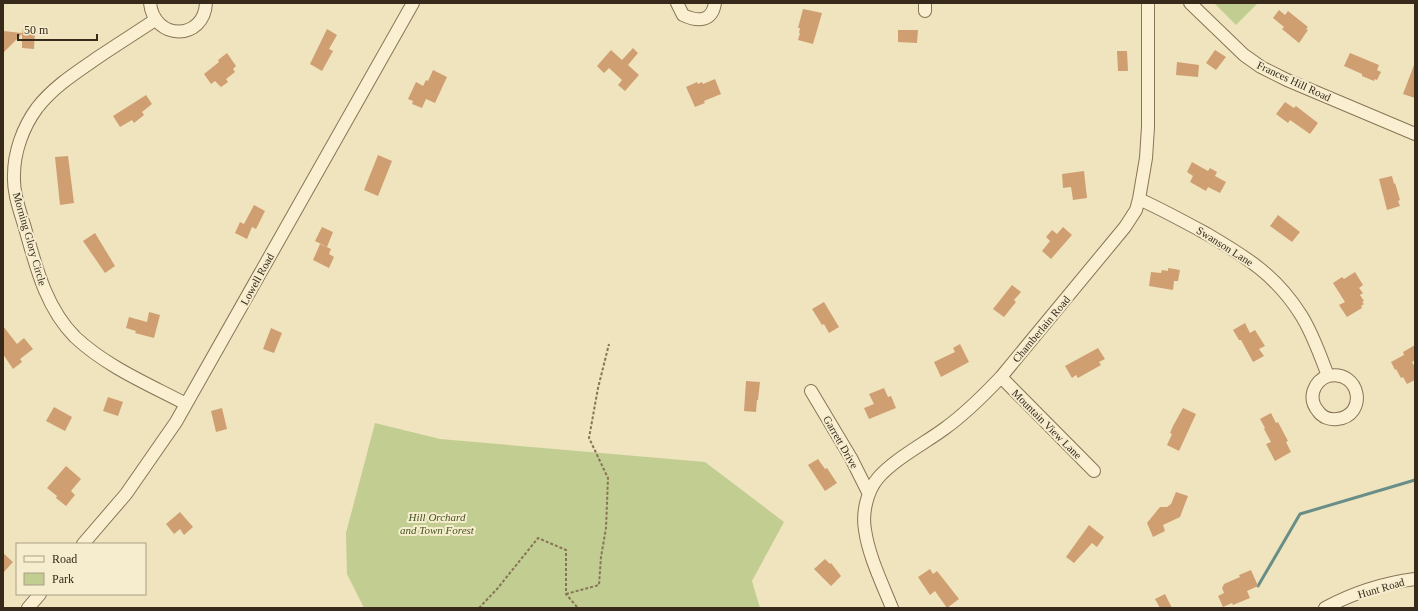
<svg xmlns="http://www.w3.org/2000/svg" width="1418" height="611" viewBox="0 0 1418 611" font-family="Georgia,serif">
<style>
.green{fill:#c2cd92}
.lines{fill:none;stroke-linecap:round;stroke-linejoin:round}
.stream{stroke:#698e88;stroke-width:3}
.building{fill:#cf9f72}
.minor-casing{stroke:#887456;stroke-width:14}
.path{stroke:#887456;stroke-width:2;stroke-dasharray:3 2;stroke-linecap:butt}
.minor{stroke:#faf0d1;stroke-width:12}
.labels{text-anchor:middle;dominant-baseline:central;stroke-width:4;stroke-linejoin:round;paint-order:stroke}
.street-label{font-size:11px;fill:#372a1b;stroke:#f6edce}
.park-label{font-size:11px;font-style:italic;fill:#445421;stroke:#f6edce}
</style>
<rect width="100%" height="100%" fill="#efe4be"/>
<!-- green -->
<path class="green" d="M1214 3H1258L1236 25Z
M375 423 440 439 705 462 784 522 752 581 760 608H364L347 574 346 533Z"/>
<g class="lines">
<!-- stream -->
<path class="stream" d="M1258 586 1300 514 1415 480"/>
</g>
<!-- building -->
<path class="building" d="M803 9 822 13 813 44 798 40 800 33H799L800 28H798Z
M1279 10 1285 15 1288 11 1308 27 1306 29 1308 30 1299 43 1282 29 1284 27 1273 18Z
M23 29 35 30 34 49 22 48V34L3 53V31L22 33Z
M327 29 337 35 329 49 333 51 322 71 310 64Z
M898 30H918L917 43 898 42Z
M633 48 638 53 628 65 639 75 625 91 618 85 622 80 609 68 604 73 597 66 611 50 622 60Z
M1215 50 1226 57 1216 70 1206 63Z
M1117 51H1127L1128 71H1118Z
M227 53 236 66 233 69 235 72 226 79 228 82 221 87 215 81 211 84 204 74 219 62 218 60Z
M1350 53 1379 65 1377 70 1381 72 1377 80 1375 79 1374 81 1362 76V74L1344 66Z
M1177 62 1199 65 1198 77 1176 75Z
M1414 65 1415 66V98L1403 94Z
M433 70 447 77 435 103 426 99 422 108 412 104 413 101 408 99 416 82 423 86 426 80 428 81Z
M715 79 721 94 704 101 705 103 695 107 686 87 697 82 698 84 702 82 703 84Z
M146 95 152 104 142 112 144 115 134 123 132 120 120 127 113 116Z
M1285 102 1294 108 1296 106 1318 123 1310 134 1290 120 1288 123 1276 114Z
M378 155 392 161 378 196 364 190Z
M68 156 74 203 60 205 55 157Z
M1192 162 1208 171 1210 168 1217 172 1215 176 1226 182 1220 193 1208 187 1206 191 1190 182 1193 176 1187 172Z
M1084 171 1087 198 1073 200 1071 187 1063 188 1062 174Z
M1392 176 1394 184 1395 183 1400 200 1398 201 1400 206 1387 210 1379 179Z
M254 205 265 211 256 229 252 227 247 239 235 233 240 222 244 224Z
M1278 215 1300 232 1292 242 1270 226Z
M322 227 333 232 327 247 315 241Z
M1063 227 1072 235 1051 259 1042 251 1050 241 1046 237 1052 230 1057 234Z
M95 233 115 266 105 273 83 241Z
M320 244 331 249 329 254 334 257 329 268 313 260Z
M1168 268 1180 270 1178 281H1174L1173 290 1149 286 1151 272 1161 273 1162 270 1168 271Z
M1355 272 1363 285 1359 288 1363 293 1360 295 1364 301 1362 302 1364 304 1361 306 1362 308 1347 317 1339 305 1345 302 1333 283 1342 277 1344 279Z
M1012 285 1021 292 1014 300 1016 302 1004 317 993 309Z
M824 302 839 327 829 333 824 324 822 325 812 309Z
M149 312 160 315 154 338 135 333 136 331 126 328 129 317 147 322Z
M1245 323 1250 333 1255 330 1265 346 1259 349 1264 356 1253 362 1241 340H1239L1233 330Z
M3 326 17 344 24 338 33 349 20 359 22 362 13 369 3 354Z
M271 328 282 333 274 353 263 349Z
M960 344 969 362 941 377 934 362 955 352 953 348Z
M1415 345V360L1412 362 1415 367V380L1407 384 1403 377 1401 378 1396 369 1395 370 1391 362 1404 355 1403 352Z
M1098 348 1105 359 1099 362 1101 365 1078 378 1076 375 1072 378 1065 366Z
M746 381 760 382 758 400H757L756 412 744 411Z
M884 388 888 397 891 396 896 408 869 419 864 408 874 404 869 394Z
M108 397 123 402 118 416 103 411Z
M54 407 72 417 65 431 46 421Z
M222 408 227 429 216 432 211 411Z
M1183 408 1196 414 1179 451 1167 445 1172 434 1170 433 1173 426Z
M1271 413 1276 423 1278 422 1288 441 1286 442 1291 452 1275 461 1266 444 1271 442 1264 429 1265 428 1260 419Z
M818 459 825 469 827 468 837 483 825 491 808 465Z
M66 466 81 479 71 491 75 495 66 506 56 498 57 496 47 488Z
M1176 492 1188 496 1180 517 1163 525 1165 531 1153 537 1147 523 1160 507H1167L1171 504Z
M180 512 193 527 184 535 180 529 174 534 166 524Z
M1089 525 1104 537 1097 547 1092 543 1074 563 1066 557Z
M3 553 13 562 3 573Z
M825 559 830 564 831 563 841 576 831 586 814 569Z
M930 569 933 574 937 571 959 599 947 608 935 591 930 595 918 577Z
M1251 570 1258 586 1247 591 1250 598 1233 605 1232 603 1223 607 1218 596 1224 593 1222 588 1224 584 1240 577 1239 575Z
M1165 594 1172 608H1160L1155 599Z"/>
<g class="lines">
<defs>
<path id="minor" d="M150 3C154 41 204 41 206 3
M677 3 683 15C698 22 712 22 715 3
M1190 3 1244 55 1261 67 1287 80 1415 134
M925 11V3
M155 20C137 32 118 44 100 56 77 72 54 86 37 108 23 127 14 152 14 175 13 193 20 211 25 228 36 267 46 308 75 337 107 367 148 384 186 404
M1139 199C1163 210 1185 222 1207 234 1246 257 1276 275 1301 315 1313 334 1320 355 1328 376 1314 381 1307 398 1318 411 1322 417 1329 420 1337 419 1368 416 1361 369 1328 376
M1001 377 1094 471
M811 391 851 458 869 494
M83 544 126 494 176 422 413 3
M28 608 40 594
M892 608C882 583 869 557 865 530 862 513 867 491 878 478 893 460 925 443 944 429 965 414 983 396 1001 377L1125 227 1136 210 1139 199 1146 158 1148 127V3
M1325 608C1353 593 1384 583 1415 579"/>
</defs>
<!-- minor casing -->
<use href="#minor" class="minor-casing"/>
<!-- path -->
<path class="path" d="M566 594 599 585 601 557 606 528 608 478 589 438 598 388 609 344
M479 608 497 589 538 538 566 550V594L578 608"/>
<!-- minor -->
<use href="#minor" class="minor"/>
</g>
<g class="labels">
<!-- street labels -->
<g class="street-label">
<text transform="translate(1294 81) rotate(25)">Frances Hill Road</text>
<text transform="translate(30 239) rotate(74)">Morning Glory Circle</text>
<text transform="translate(1225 246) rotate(32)">Swanson Lane</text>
<text transform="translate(257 279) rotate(-61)">Lowell Road</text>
<text transform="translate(1041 329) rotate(-50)">Chamberlain Road</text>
<text transform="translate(1047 424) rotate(45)">Mountain View Lane</text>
<text transform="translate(841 442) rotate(60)">Garrett Drive</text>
<text transform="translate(1381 588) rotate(-16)">Hunt Road</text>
</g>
<!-- park labels -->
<g class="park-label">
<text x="437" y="517">Hill Orchard<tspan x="437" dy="13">and Town Forest</tspan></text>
</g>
</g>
<!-- border -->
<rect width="1418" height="611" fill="none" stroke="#372a1b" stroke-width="8"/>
<!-- legend -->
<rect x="16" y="543" width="130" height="52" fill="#f6edce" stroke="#aa9f86"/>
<rect x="24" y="556" width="20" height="6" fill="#faf0d1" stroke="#aa9f86"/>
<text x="52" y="563" font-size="12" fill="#372a1b">Road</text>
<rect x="24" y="573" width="20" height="12" fill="#c2cd92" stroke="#aa9f86"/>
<text x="52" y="583" font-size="12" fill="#372a1b">Park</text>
<!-- scale -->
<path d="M18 34v6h79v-6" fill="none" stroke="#372a1b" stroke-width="2"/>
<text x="24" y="34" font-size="12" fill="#372a1b" stroke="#f6edce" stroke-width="3" paint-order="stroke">50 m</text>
</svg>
